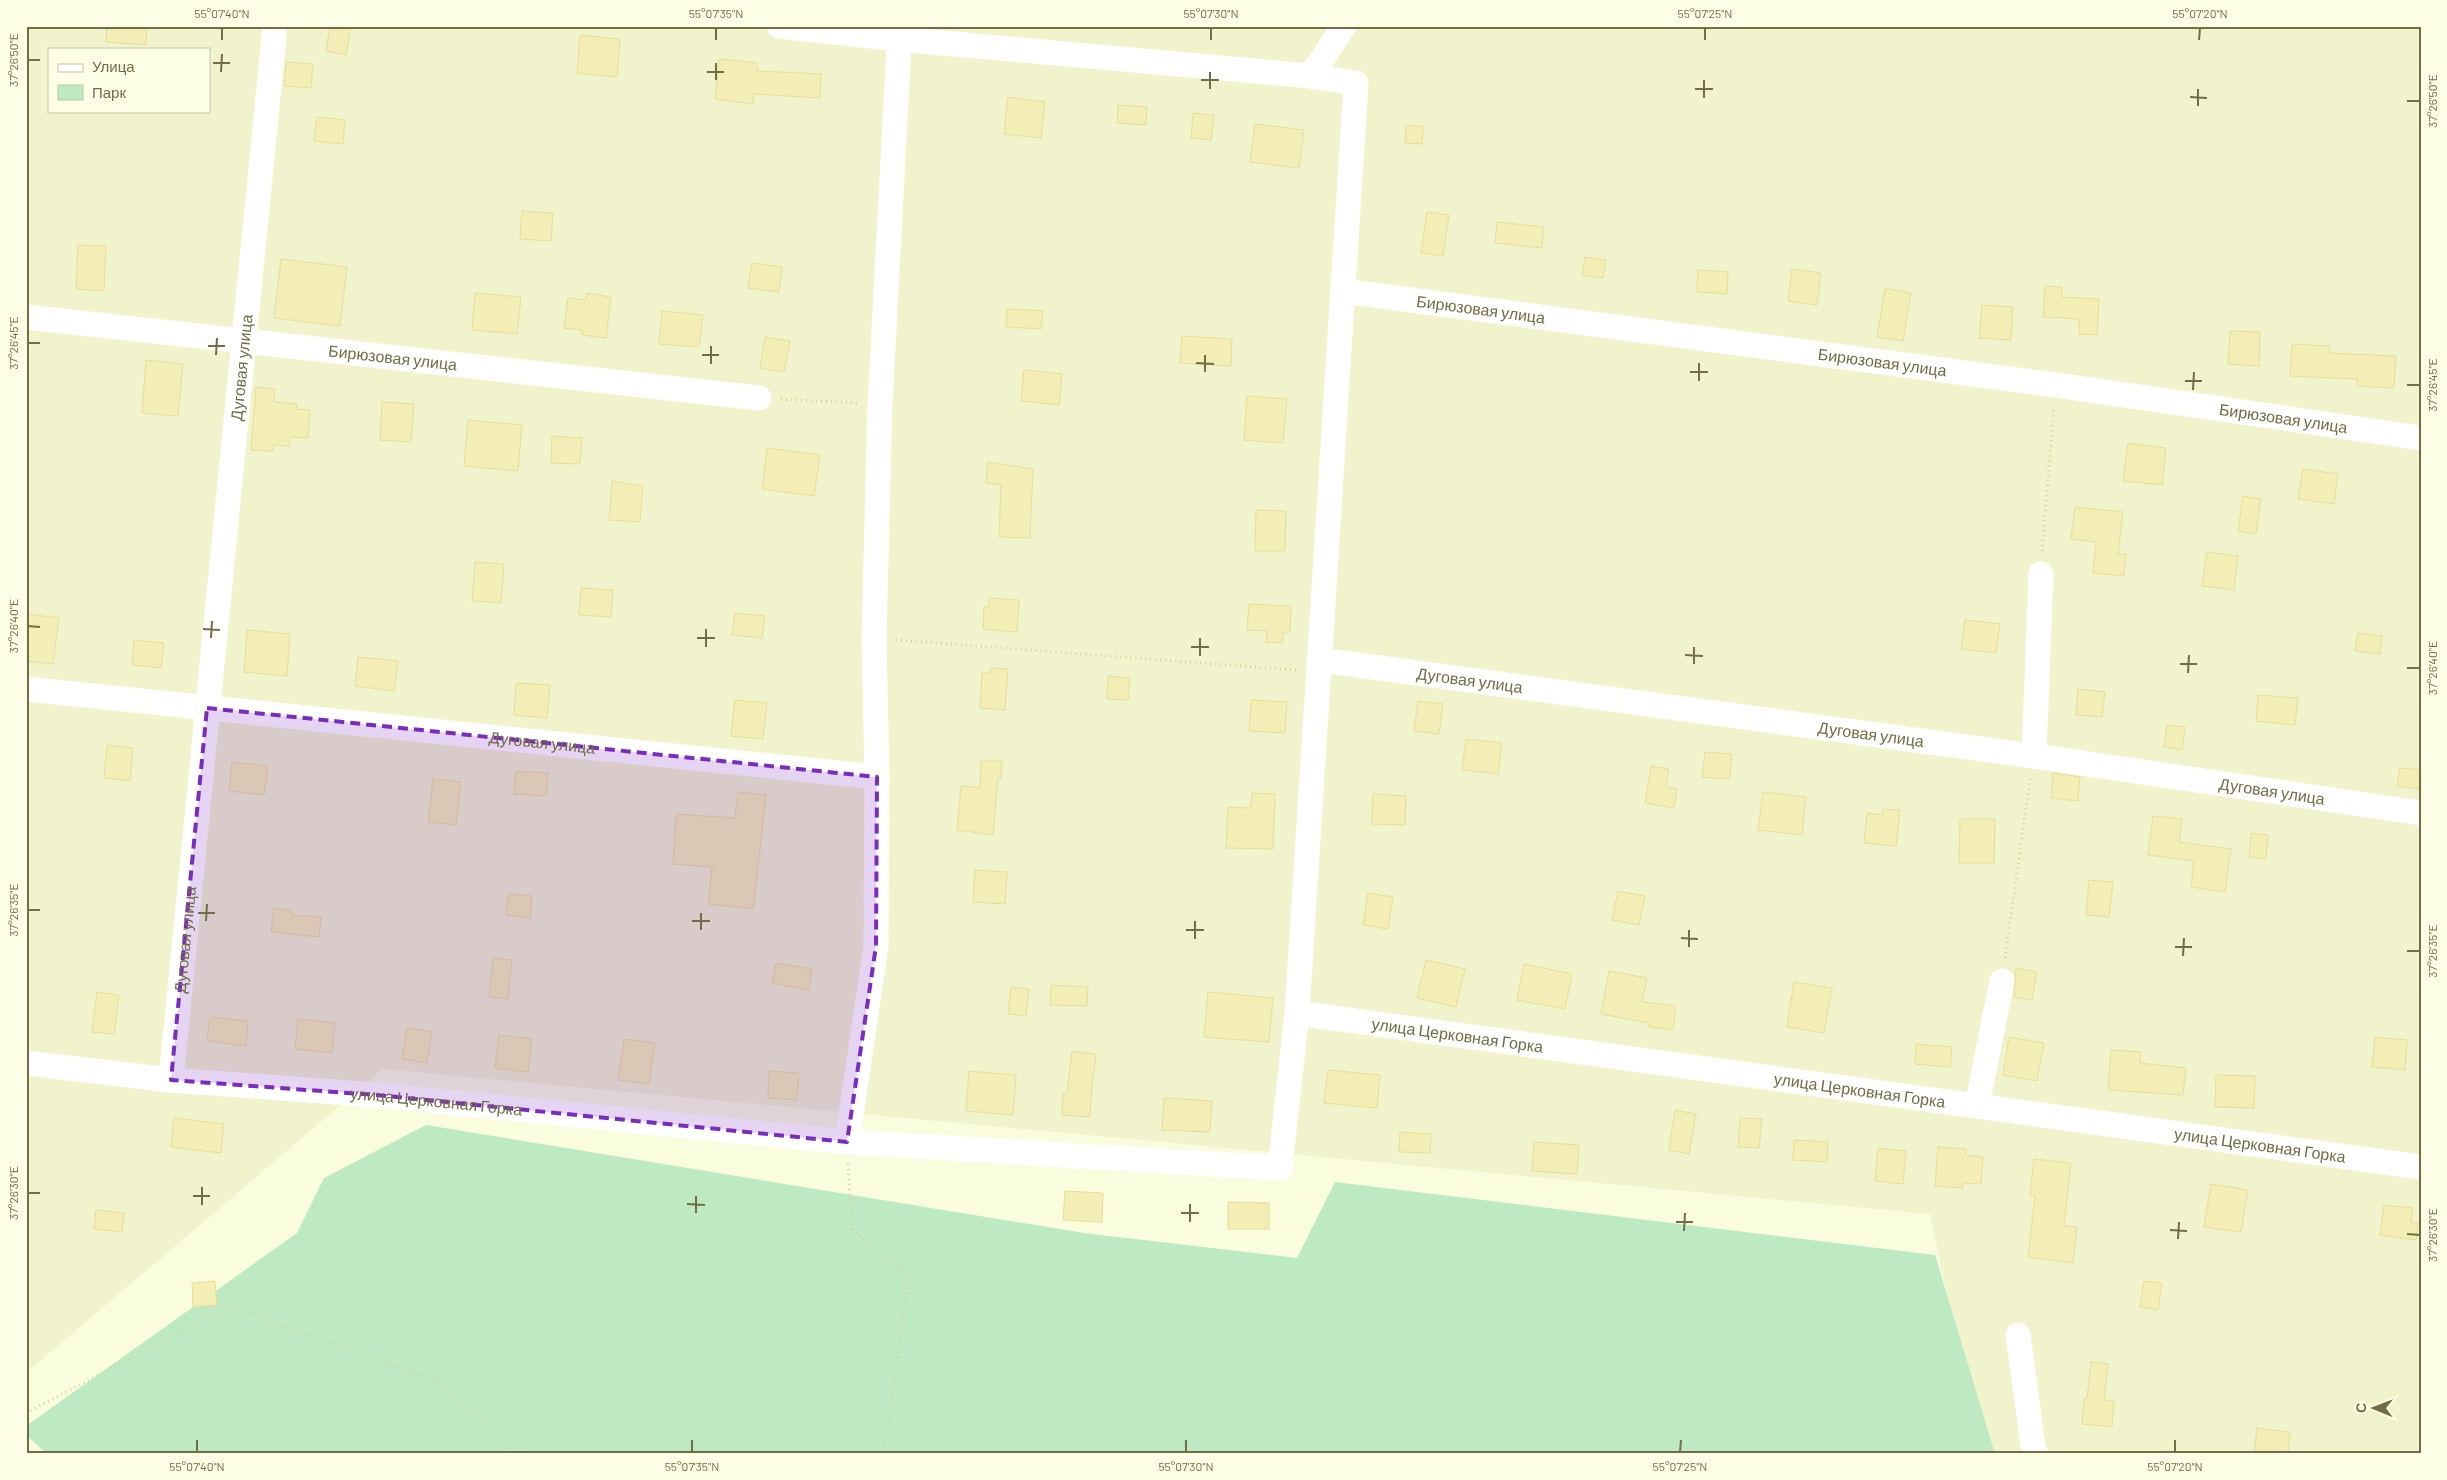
<svg xmlns="http://www.w3.org/2000/svg" width="2447" height="1480" viewBox="0 0 2447 1480" font-family="Barlow,sans-serif">
<style>
.residential{fill:#f1f3cc;fill-rule:evenodd}
.green{fill:#bdeac2}
.building{fill:#f3eeb5;stroke:#e6de95}
.lines{fill:none;stroke-linecap:round;stroke-linejoin:round}
.path{stroke:#d7d198;stroke-width:3;stroke-dasharray:1 4;stroke-linecap:butt}
.minor{stroke:#fff;stroke-width:25}
.marked{fill:#7b2cbf;fill-opacity:0.2;stroke:#7b2cbf;stroke-width:4;stroke-dasharray:10 6;stroke-linejoin:round}
.ticks{fill:none;stroke:#736d46;stroke-width:2}
.labels{text-anchor:middle;stroke-width:4.5;stroke-linejoin:round;paint-order:stroke}
.street-label{font-size:16px;fill:#736d46;stroke:#fcffe5}
.neatline{fill:none;stroke:#736d46;stroke-width:2}
.ticks-label{font-size:12px;text-anchor:middle;fill:#736d46}
</style>
<rect width="100%" height="100%" fill="#f9fdde"/>
<!-- residential -->
<path class="residential" d="M 26,26 L 2421,26 L 2421,1454 L 1981,1454 L 1930,1214 L 383,1069 L 26,1373 ZM 49,49 L 209,49 L 209,111 L 49,111 Z"/>
<!-- green -->
<path class="green" d="M 426,1125 L 1084,1233 L 1297,1258 L 1335,1182 L 1935,1255 L 1995,1454 L 47,1454 L 26,1435 L 26,1426 L 297,1233 L 324,1178 Z"/>
<!-- building -->
<g class="building">
<path d="M 107,26 L 147,26 L 146,45 L 106,42 Z"/>
<path d="M 330,26 L 351,26 L 346,55 L 326,51 Z"/>
<path d="M 580,35 L 620,39 L 617,77 L 577,73 Z"/>
<path d="M 719,59 L 757,63 L 757,71 L 821,74 L 820,98 L 754,94 L 753,104 L 715,99 Z"/>
<path d="M 286,62 L 313,64 L 311,88 L 284,86 Z"/>
<path d="M 1008,97 L 1045,102 L 1041,138 L 1004,134 Z"/>
<path d="M 1118,105 L 1147,107 L 1146,125 L 1117,123 Z"/>
<path d="M 1193,113 L 1214,115 L 1211,140 L 1191,138 Z"/>
<path d="M 317,117 L 345,120 L 343,144 L 314,141 Z"/>
<path d="M 1255,124 L 1304,130 L 1299,168 L 1250,162 Z"/>
<path d="M 1406,126 L 1423,126 L 1422,144 L 1405,143 Z"/>
<path d="M 522,211 L 553,213 L 551,241 L 520,239 Z"/>
<path d="M 1427,212 L 1449,215 L 1443,256 L 1421,253 Z"/>
<path d="M 1497,222 L 1544,227 L 1542,248 L 1495,243 Z"/>
<path d="M 78,245 L 106,246 L 104,291 L 76,289 Z"/>
<path d="M 1585,257 L 1606,260 L 1603,278 L 1582,275 Z"/>
<path d="M 281,259 L 347,267 L 340,326 L 274,318 Z"/>
<path d="M 752,263 L 782,267 L 779,292 L 748,288 Z"/>
<path d="M 1792,269 L 1821,273 L 1817,305 L 1788,301 Z"/>
<path d="M 1698,270 L 1728,272 L 1727,294 L 1697,292 Z"/>
<path d="M 2045,286 L 2062,287 L 2062,297 L 2099,299 L 2097,335 L 2079,334 L 2079,319 L 2043,317 Z"/>
<path d="M 1885,288 L 1911,293 L 1903,341 L 1877,337 Z"/>
<path d="M 475,293 L 521,297 L 517,334 L 472,330 Z"/>
<path d="M 587,293 L 611,297 L 606,338 L 582,335 L 582,330 L 564,328 L 568,298 L 586,300 Z"/>
<path d="M 1982,305 L 2013,307 L 2011,340 L 1979,338 Z"/>
<path d="M 1007,309 L 1043,311 L 1041,329 L 1006,327 Z"/>
<path d="M 662,311 L 703,315 L 699,347 L 659,344 Z"/>
<path d="M 2230,331 L 2260,332 L 2259,366 L 2228,364 Z"/>
<path d="M 1182,336 L 1232,339 L 1231,366 L 1180,363 Z"/>
<path d="M 765,337 L 790,341 L 784,372 L 760,368 Z"/>
<path d="M 2292,344 L 2330,346 L 2329,353 L 2396,356 L 2394,388 L 2357,386 L 2357,379 L 2290,376 Z"/>
<path d="M 146,360 L 183,364 L 178,416 L 142,413 Z"/>
<path d="M 1024,370 L 1062,374 L 1059,405 L 1021,401 Z"/>
<path d="M 256,387 L 275,389 L 274,402 L 297,404 L 296,409 L 310,410 L 308,438 L 290,437 L 290,446 L 273,445 L 273,451 L 251,450 Z"/>
<path d="M 1247,396 L 1287,399 L 1283,443 L 1244,440 Z"/>
<path d="M 382,402 L 414,404 L 411,442 L 380,440 Z"/>
<path d="M 468,420 L 522,425 L 518,471 L 464,466 Z"/>
<path d="M 552,436 L 582,438 L 580,464 L 551,463 Z"/>
<path d="M 2128,443 L 2166,448 L 2162,485 L 2123,481 Z"/>
<path d="M 767,448 L 820,455 L 814,496 L 762,489 Z"/>
<path d="M 988,462 L 1033,469 L 1030,538 L 999,537 L 1001,485 L 986,483 Z"/>
<path d="M 2303,469 L 2338,474 L 2334,504 L 2298,499 Z"/>
<path d="M 612,481 L 643,486 L 640,522 L 609,520 Z"/>
<path d="M 2243,496 L 2261,499 L 2256,534 L 2238,531 Z"/>
<path d="M 2075,507 L 2123,512 L 2118,554 L 2126,554 L 2124,576 L 2093,573 L 2096,542 L 2071,539 Z"/>
<path d="M 1256,510 L 1286,511 L 1285,551 L 1255,551 Z"/>
<path d="M 2207,552 L 2238,556 L 2234,590 L 2202,586 Z"/>
<path d="M 475,562 L 504,564 L 501,603 L 472,601 Z"/>
<path d="M 581,588 L 613,590 L 611,617 L 579,615 Z"/>
<path d="M 989,598 L 1019,600 L 1017,632 L 983,629 L 984,607 L 989,607 Z"/>
<path d="M 1249,604 L 1291,606 L 1290,632 L 1283,632 L 1282,643 L 1266,642 L 1267,631 L 1247,630 Z"/>
<path d="M 735,613 L 765,616 L 762,638 L 732,635 Z"/>
<path d="M 26,614 L 59,618 L 53,664 L 26,661 Z"/>
<path d="M 1965,620 L 2000,624 L 1996,653 L 1961,649 Z"/>
<path d="M 247,630 L 290,634 L 287,676 L 244,672 Z"/>
<path d="M 2358,633 L 2382,636 L 2380,654 L 2355,651 Z"/>
<path d="M 134,640 L 164,643 L 161,668 L 132,665 Z"/>
<path d="M 358,657 L 398,661 L 394,691 L 355,686 Z"/>
<path d="M 990,668 L 1008,669 L 1005,710 L 980,708 L 982,673 L 990,673 Z"/>
<path d="M 1108,676 L 1130,678 L 1128,700 L 1107,699 Z"/>
<path d="M 516,683 L 550,685 L 547,718 L 514,715 Z"/>
<path d="M 2078,689 L 2105,692 L 2102,717 L 2076,715 Z"/>
<path d="M 2258,695 L 2298,698 L 2295,725 L 2256,721 Z"/>
<path d="M 735,700 L 767,703 L 763,739 L 731,736 Z"/>
<path d="M 1251,700 L 1287,702 L 1285,733 L 1249,731 Z"/>
<path d="M 1418,701 L 1443,704 L 1439,734 L 1414,731 Z"/>
<path d="M 2167,725 L 2185,727 L 2182,750 L 2164,747 Z"/>
<path d="M 1466,739 L 1502,743 L 1498,774 L 1462,770 Z"/>
<path d="M 107,745 L 133,748 L 130,781 L 104,778 Z"/>
<path d="M 1705,752 L 1732,754 L 1730,779 L 1702,777 Z"/>
<path d="M 981,761 L 1002,761 L 1001,778 L 998,778 L 993,835 L 957,830 L 961,786 L 980,788 Z"/>
<path d="M 232,762 L 268,766 L 264,795 L 229,791 Z"/>
<path d="M 1651,766 L 1669,769 L 1666,787 L 1677,789 L 1674,808 L 1645,803 Z"/>
<path d="M 2400,768 L 2421,770 L 2421,789 L 2397,786 Z"/>
<path d="M 516,771 L 548,773 L 546,796 L 514,794 Z"/>
<path d="M 2053,773 L 2080,777 L 2078,801 L 2051,798 Z"/>
<path d="M 433,779 L 461,782 L 456,825 L 428,822 Z"/>
<path d="M 738,792 L 766,795 L 753,909 L 708,904 L 712,867 L 673,864 L 676,814 L 735,818 Z"/>
<path d="M 1763,792 L 1806,797 L 1802,835 L 1758,830 Z"/>
<path d="M 1252,793 L 1275,794 L 1273,849 L 1226,848 L 1228,807 L 1251,808 Z"/>
<path d="M 1373,794 L 1406,796 L 1405,825 L 1372,824 Z"/>
<path d="M 1883,809 L 1900,810 L 1896,846 L 1864,843 L 1867,813 L 1883,815 Z"/>
<path d="M 2153,816 L 2182,819 L 2179,842 L 2231,849 L 2225,892 L 2191,887 L 2194,861 L 2148,855 Z"/>
<path d="M 1960,819 L 1995,819 L 1994,863 L 1959,863 Z"/>
<path d="M 2251,833 L 2268,835 L 2266,859 L 2249,857 Z"/>
<path d="M 975,870 L 1007,872 L 1005,904 L 973,902 Z"/>
<path d="M 2089,880 L 2113,882 L 2109,917 L 2086,915 Z"/>
<path d="M 1618,891 L 1645,896 L 1639,925 L 1612,920 Z"/>
<path d="M 1368,893 L 1393,897 L 1388,929 L 1363,925 Z"/>
<path d="M 508,894 L 532,896 L 530,918 L 506,915 Z"/>
<path d="M 274,908 L 292,910 L 292,915 L 321,917 L 319,937 L 271,932 Z"/>
<path d="M 493,958 L 512,960 L 508,999 L 489,997 Z"/>
<path d="M 1426,960 L 1465,969 L 1456,1007 L 1417,998 Z"/>
<path d="M 776,963 L 812,969 L 809,990 L 772,983 Z"/>
<path d="M 1524,964 L 1572,974 L 1565,1009 L 1517,1000 Z"/>
<path d="M 2016,968 L 2037,972 L 2032,1000 L 2014,997 Z"/>
<path d="M 1609,971 L 1647,978 L 1642,1002 L 1676,1006 L 1673,1030 L 1649,1027 L 1649,1023 L 1601,1014 Z"/>
<path d="M 1794,982 L 1832,988 L 1824,1033 L 1787,1027 Z"/>
<path d="M 1051,985 L 1088,987 L 1087,1006 L 1050,1005 Z"/>
<path d="M 1011,987 L 1029,989 L 1026,1016 L 1008,1014 Z"/>
<path d="M 97,992 L 119,995 L 114,1034 L 92,1032 Z"/>
<path d="M 1208,992 L 1273,998 L 1269,1042 L 1204,1037 Z"/>
<path d="M 210,1017 L 248,1021 L 246,1046 L 207,1041 Z"/>
<path d="M 298,1019 L 335,1023 L 332,1053 L 295,1049 Z"/>
<path d="M 407,1028 L 432,1032 L 427,1063 L 402,1059 Z"/>
<path d="M 499,1035 L 532,1039 L 528,1072 L 495,1068 Z"/>
<path d="M 2009,1037 L 2044,1043 L 2037,1081 L 2003,1075 Z"/>
<path d="M 2375,1037 L 2407,1040 L 2405,1070 L 2372,1067 Z"/>
<path d="M 624,1039 L 655,1043 L 649,1084 L 618,1080 Z"/>
<path d="M 1916,1044 L 1952,1047 L 1950,1067 L 1915,1064 Z"/>
<path d="M 2111,1050 L 2141,1052 L 2140,1063 L 2186,1068 L 2183,1095 L 2108,1090 Z"/>
<path d="M 1072,1051 L 1096,1054 L 1094,1073 L 1093,1072 L 1090,1117 L 1062,1115 L 1063,1094 L 1067,1094 Z"/>
<path d="M 1328,1070 L 1380,1075 L 1377,1108 L 1324,1103 Z"/>
<path d="M 769,1071 L 799,1073 L 797,1100 L 768,1098 Z"/>
<path d="M 969,1071 L 1016,1075 L 1013,1115 L 966,1111 Z"/>
<path d="M 2216,1075 L 2255,1076 L 2254,1108 L 2215,1107 Z"/>
<path d="M 1164,1098 L 1212,1101 L 1210,1132 L 1162,1130 Z"/>
<path d="M 1675,1110 L 1696,1114 L 1689,1154 L 1669,1150 Z"/>
<path d="M 174,1118 L 224,1124 L 221,1153 L 171,1147 Z"/>
<path d="M 1740,1118 L 1762,1119 L 1759,1148 L 1738,1147 Z"/>
<path d="M 1400,1132 L 1431,1134 L 1430,1153 L 1399,1152 Z"/>
<path d="M 1794,1140 L 1828,1142 L 1827,1162 L 1793,1160 Z"/>
<path d="M 1534,1142 L 1579,1145 L 1577,1174 L 1532,1171 Z"/>
<path d="M 1938,1147 L 1966,1149 L 1965,1155 L 1983,1157 L 1981,1184 L 1963,1183 L 1963,1188 L 1935,1186 Z"/>
<path d="M 1878,1148 L 1906,1151 L 1903,1184 L 1875,1181 Z"/>
<path d="M 2034,1159 L 2071,1163 L 2064,1226 L 2077,1227 L 2073,1263 L 2028,1257 L 2035,1196 L 2030,1196 Z"/>
<path d="M 2211,1184 L 2248,1190 L 2241,1232 L 2204,1227 Z"/>
<path d="M 1065,1191 L 1103,1193 L 1102,1222 L 1063,1220 Z"/>
<path d="M 1228,1202 L 1269,1203 L 1269,1229 L 1228,1229 Z"/>
<path d="M 2384,1205 L 2413,1208 L 2411,1222 L 2418,1223 L 2416,1240 L 2380,1235 Z"/>
<path d="M 96,1210 L 124,1213 L 122,1232 L 94,1229 Z"/>
<path d="M 215,1281 L 217,1305 L 193,1307 L 192,1283 Z"/>
<path d="M 2144,1281 L 2162,1283 L 2158,1310 L 2140,1307 Z"/>
<path d="M 2091,1362 L 2108,1364 L 2104,1400 L 2114,1401 L 2112,1427 L 2082,1424 L 2084,1399 L 2087,1399 Z"/>
<path d="M 2257,1428 L 2290,1432 L 2288,1454 L 2254,1454 Z"/>
</g>
<g class="lines">
<!-- path -->
<g class="path">
<path d="M 781,399 L 857,403"/>
<path d="M 2042,551 L 2054,408"/>
<path d="M 896,640 L 1296,670"/>
<path d="M 2005,958 L 2030,779"/>
<path d="M 848,1164 L 852,1230 L 908,1277 L 884,1454"/>
<path d="M 26,1413 L 229,1306 L 440,1382 L 517,1454"/>
</g>
<!-- minor -->
<g class="minor">
<path d="M 1311,76 L 1344,26"/>
<path id="s1" d="M 1343,291 L 2056,385 L 2421,438"/>
<path id="s2" d="M 26,317 L 759,398"/>
<path id="s3" d="M 1320,660 L 2034,756 L 2421,813"/>
<path id="s4" d="M 26,689 L 877,777"/>
<path d="M 2034,756 L 2041,574"/>
<path id="s5" d="M 1297,1013 L 2421,1167"/>
<path id="s6" d="M 26,1063 L 171,1080 L 376,1095 L 847,1142 L 1280,1168 L 1297,1013 L 1356,83 L 1311,76 L 898,39 L 779,26"/>
<path id="s7" d="M 171,1080 L 275,26"/>
<path d="M 1977,1106 L 2002,981"/>
<path d="M 847,1142 L 876,946 L 877,777 L 874,639 L 880,404 L 900,26"/>
<path d="M 2018,1335 L 2034,1453 L 2036,1454"/>
</g>
</g>
<!-- marked area -->
<path class="marked" d="M 207,708 L 877,777 L 876,946 L 847,1142 L 376,1095 L 171,1080 Z"/>
<!-- ticks -->
<path class="ticks" d="M 222,40 L 222,28M 716,40 L 716,28M 1211,40 L 1211,28M 1705,40 L 1705,28M 2199,40 L 2200,28M 28,60 L 40,60M 213,63 L 230,63M 221,72 L 222,54M 707,72 L 724,72M 716,80 L 716,63M 1201,80 L 1219,80M 1210,89 L 1210,72M 1695,89 L 1713,89M 2190,97 L 2207,98M 1704,98 L 1704,80M 2407,101 L 2420,101M 2198,106 L 2198,89M 28,343 L 40,343M 208,346 L 225,346M 216,355 L 217,338M 702,355 L 719,355M 1196,363 L 1214,364M 711,364 L 711,346M 1205,372 L 1205,355M 1690,372 L 1708,372M 1699,381 L 1699,363M 2185,381 L 2202,381M 2407,385 L 2420,385M 2193,390 L 2194,372M 28,626 L 40,627M 203,629 L 220,630M 211,638 L 212,621M 697,638 L 715,638M 706,647 L 706,629M 1191,647 L 1209,647M 1685,655 L 1703,656M 1200,656 L 1200,638M 1694,664 L 1694,647M 2180,664 L 2197,664M 2407,668 L 2420,668M 2188,673 L 2189,655M 28,910 L 40,910M 198,913 L 215,913M 206,921 L 207,904M 692,921 L 710,921M 701,930 L 701,913M 1186,930 L 1204,930M 1681,938 L 1698,939M 1195,939 L 1195,921M 1689,947 L 1689,930M 2175,947 L 2192,947M 2407,951 L 2420,951M 2183,956 L 2184,938M 28,1193 L 40,1193M 193,1196 L 210,1196M 687,1204 L 705,1205M 202,1205 L 202,1187M 696,1213 L 696,1196M 1181,1213 L 1199,1213M 1190,1222 L 1190,1204M 1676,1222 L 1693,1222M 2170,1230 L 2187,1231M 1684,1231 L 1685,1213M 2407,1234 L 2420,1235M 2178,1239 L 2179,1222M 197,1452 L 197,1440M 692,1452 L 692,1440M 1186,1452 L 1186,1440M 1680,1452 L 1681,1440M 2175,1452 L 2175,1440"/>
<g class="labels">
<!-- street labels -->
<g class="street-label">
<text dy="6" stroke="none"><textPath href="#s1" startOffset="139">Бирюзовая улица</textPath></text>
<text dy="6" stroke="none"><textPath href="#s2" startOffset="369">Бирюзовая улица</textPath></text>
<text dy="6" stroke="none"><textPath href="#s1" startOffset="544">Бирюзовая улица</textPath></text>
<text dy="6" stroke="none"><textPath href="#s7" startOffset="716">Дуговая улица</textPath></text>
<text dy="6" stroke="none"><textPath href="#s1" startOffset="949">Бирюзовая улица</textPath></text>
<text dy="6" stroke="none"><textPath href="#s3" startOffset="151">Дуговая улица</textPath></text>
<text dy="6" stroke="none"><textPath href="#s3" startOffset="556">Дуговая улица</textPath></text>
<text dy="6" stroke="none"><textPath href="#s4" startOffset="519">Дуговая улица</textPath></text>
<text dy="6" stroke="none"><textPath href="#s3" startOffset="961">Дуговая улица</textPath></text>
<text dy="6" stroke="none"><textPath href="#s7" startOffset="141">Дуговая улица</textPath></text>
<text dy="6" stroke="none"><textPath href="#s5" startOffset="162">улица Церковная Горка</textPath></text>
<text dy="6" stroke="none"><textPath href="#s5" startOffset="568">улица Церковная Горка</textPath></text>
<text dy="6" stroke="none"><textPath href="#s6" startOffset="412">улица Церковная Горка</textPath></text>
<text dy="6" stroke="none"><textPath href="#s5" startOffset="972">улица Церковная Горка</textPath></text>
</g>
</g>
<!-- border -->
<rect width="2447" height="1480" fill="none" stroke="#fcffe5" stroke-width="55"/>
<!-- legend -->
<rect x="48" y="48" width="162" height="65" fill="#fcffe5" stroke="#c5c5a5"/>
<rect x="58" y="64" width="25" height="8" fill="#ffffff" stroke="#c5c5a5"/>
<text x="92" y="72" font-size="15" fill="#736d46">Улица</text>
<rect x="58" y="85" width="25" height="15" fill="#bdeac2" stroke="#c5c5a5"/>
<text x="92" y="98" font-size="15" fill="#736d46">Парк</text>
<!-- north arrow -->
<g transform="translate(2374 1408) rotate(271)" stroke="#fcffe5" stroke-width="4" paint-order="stroke">
<path d="M0-4L9 19L0 12L-9 19Z" fill="#736d46"/>
<text y="-8" font-size="14" font-weight="bold" text-anchor="middle" fill="#736d46">С</text>
</g>
<rect x="28" y="28" width="2392" height="1424" class="neatline"/>
<g class="ticks-label">
<text x="222" y="18">55°07'40"N</text>
<text x="716" y="18">55°07'35"N</text>
<text x="1211" y="18">55°07'30"N</text>
<text x="1705" y="18">55°07'25"N</text>
<text x="2200" y="18">55°07'20"N</text>
<text transform="translate(14 60) rotate(-90)" y="4">37°26'50"E</text>
<text transform="translate(2433 101) rotate(-90)" y="4">37°26'50"E</text>
<text transform="translate(14 343) rotate(-90)" y="4">37°26'45"E</text>
<text transform="translate(2433 385) rotate(-90)" y="4">37°26'45"E</text>
<text transform="translate(14 626) rotate(-90)" y="4">37°26'40"E</text>
<text transform="translate(2433 668) rotate(-90)" y="4">37°26'40"E</text>
<text transform="translate(14 910) rotate(-90)" y="4">37°26'35"E</text>
<text transform="translate(2433 951) rotate(-90)" y="4">37°26'35"E</text>
<text transform="translate(14 1193) rotate(-90)" y="4">37°26'30"E</text>
<text transform="translate(2433 1235) rotate(-90)" y="4">37°26'30"E</text>
<text x="197" y="1471">55°07'40"N</text>
<text x="692" y="1471">55°07'35"N</text>
<text x="1186" y="1471">55°07'30"N</text>
<text x="1680" y="1471">55°07'25"N</text>
<text x="2175" y="1471">55°07'20"N</text>
</g>
</svg>
